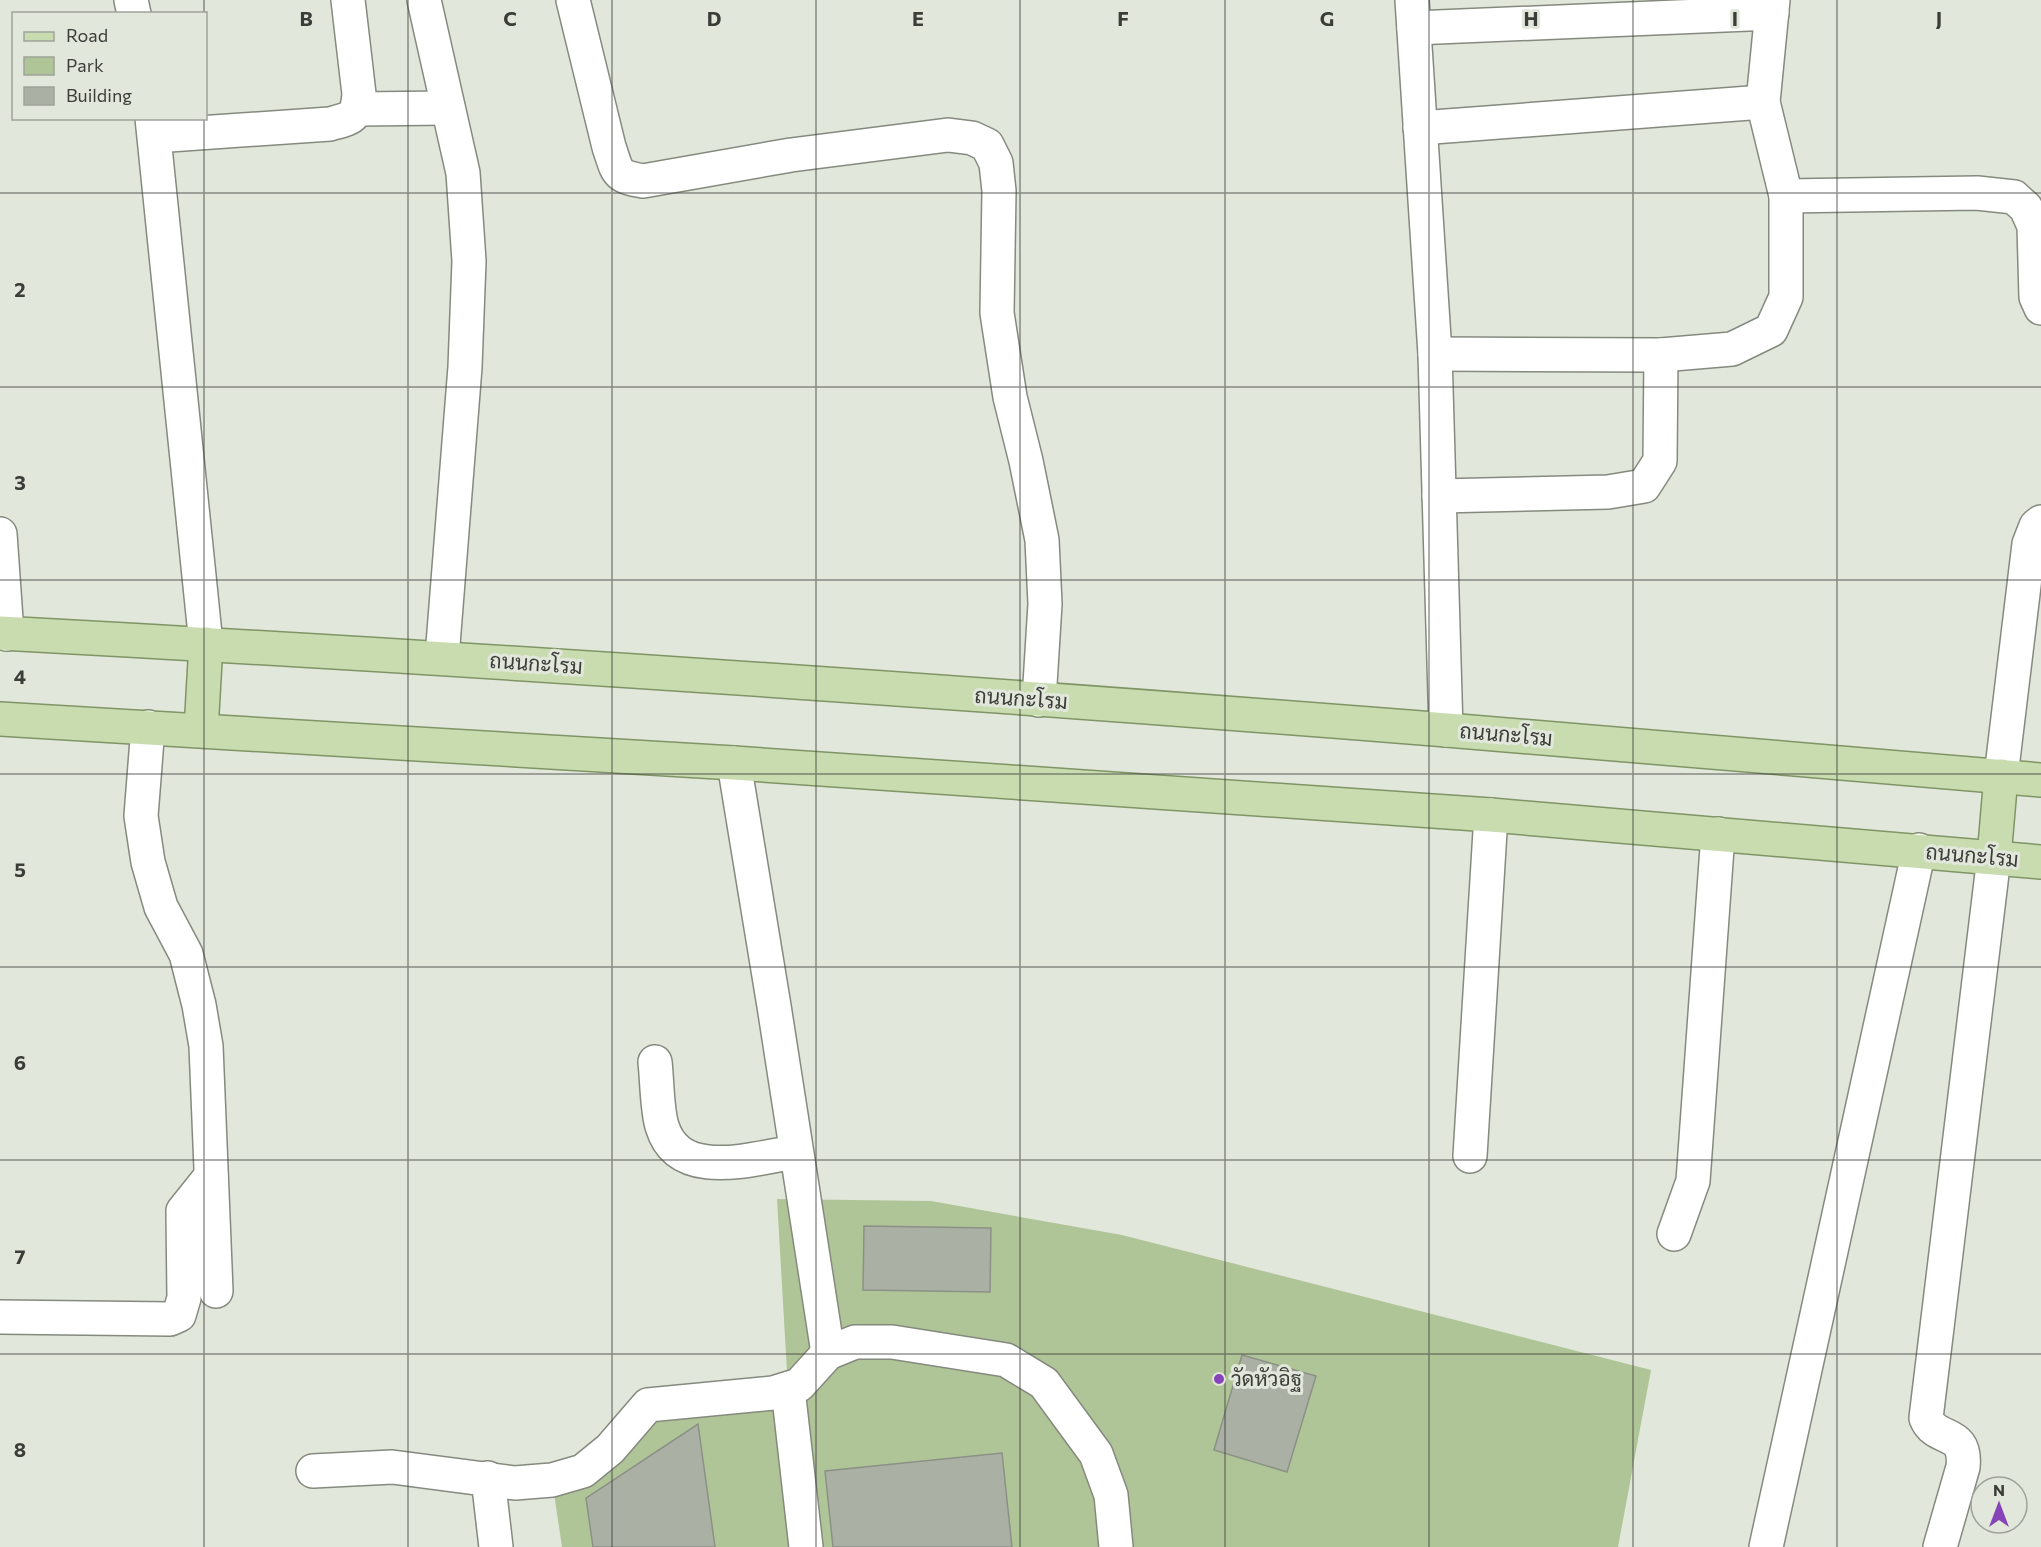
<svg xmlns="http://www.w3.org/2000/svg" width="2041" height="1547" viewBox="0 0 2041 1547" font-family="Commissioner,Sarabun,sans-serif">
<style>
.green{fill:#b0c597}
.building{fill:#abb0a5;stroke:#8c9186;stroke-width:1.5}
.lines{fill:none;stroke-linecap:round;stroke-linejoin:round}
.minor-casing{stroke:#858a7f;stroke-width:36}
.major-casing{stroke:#7f9565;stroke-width:36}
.minor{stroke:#fff;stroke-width:33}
.major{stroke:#c8dcb0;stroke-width:33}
.grid{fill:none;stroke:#3b3d39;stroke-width:1.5;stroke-opacity:0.55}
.poi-dot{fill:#8744b8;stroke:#e1e7db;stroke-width:2}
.labels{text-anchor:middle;stroke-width:6;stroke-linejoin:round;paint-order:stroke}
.street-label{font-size:21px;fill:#3b3d39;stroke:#e1e7db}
.poi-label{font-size:21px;fill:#3b3d39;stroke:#e1e7db;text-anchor:start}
.grid-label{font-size:20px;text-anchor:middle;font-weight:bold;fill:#3b3d39;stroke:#e1e7db;stroke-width:6;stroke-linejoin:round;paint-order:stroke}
</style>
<rect width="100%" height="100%" fill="#e1e7db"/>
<!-- green -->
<path class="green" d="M 777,1199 L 931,1201 L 1122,1235 L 1651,1370 L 1618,1547 L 562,1547 L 552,1480 L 666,1403 L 788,1389 Z"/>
<!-- building -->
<g class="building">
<path d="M 864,1226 L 991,1228 L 990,1292 L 863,1290 Z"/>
<path d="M 1242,1355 L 1316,1376 L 1287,1472 L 1214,1450 Z"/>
<path d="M 698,1424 L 715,1547 L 593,1547 L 586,1498 Z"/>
<path d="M 1002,1453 L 1012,1547 L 833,1547 L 825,1471 Z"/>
</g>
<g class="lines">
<!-- minor casing -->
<g class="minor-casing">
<g id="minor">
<path d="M 131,0 L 134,14"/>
<path d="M 424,0 L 463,173 L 469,261 L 465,367 L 442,657"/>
<path d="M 573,0 L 609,147 C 618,173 615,176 643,181 L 791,155 L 948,135 L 972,138 L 987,145 L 996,163 L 999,191 L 997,313 L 1010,397 L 1026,461 L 1042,540 L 1045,604 L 1039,700"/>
<path d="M 1412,0 L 1435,354 L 1446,730"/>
<path d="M 1414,28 L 1772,13"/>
<path d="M 358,109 L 448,108"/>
<path d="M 152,118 L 206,644"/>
<path d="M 1420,128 L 1763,102"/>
<path d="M 155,136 L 330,124 C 351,118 357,119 359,94 L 348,0"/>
<path d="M 1786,196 L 1977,193 L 2014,197 L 2026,208 L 2034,226 L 2036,297 L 2041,308"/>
<path d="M 1435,354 L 1661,355 L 1732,349 L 1771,330 L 1786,297 L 1786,196 L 1763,102 L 1773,0"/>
<path d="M 1439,496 L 1608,492 L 1644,486 L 1660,461 L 1661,355"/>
<path d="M 0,534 L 7,634"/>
<path d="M 148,727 L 141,816 L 148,862 L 161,907 L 186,954 L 199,1005 L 206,1046 L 216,1291"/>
<path d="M 734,763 L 774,1006 L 828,1353"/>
<path d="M 2001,776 L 2029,544 L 2036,526 L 2041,522"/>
<path d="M 655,1062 C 657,1079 657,1111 662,1126 C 679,1183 753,1158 796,1152"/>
<path d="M 1470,1156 L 1491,815"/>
<path d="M 1674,1234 L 1693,1181 L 1718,834"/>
<path d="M 0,1317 L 170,1319 L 179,1315 L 184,1298 L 183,1211 L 211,1176"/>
<path d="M 788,1389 L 806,1547"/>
<path d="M 313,1471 L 392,1467 L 515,1483 L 552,1480 L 583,1471 L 610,1449 L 648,1405 L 773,1393 L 799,1385 L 828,1353 L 855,1342 L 892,1342 L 1006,1360 L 1044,1383 L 1096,1454 L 1111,1495 L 1116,1547"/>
<path d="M 488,1478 L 496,1547"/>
<path d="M 1766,1547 L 1919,850"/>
<path d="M 1940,1547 L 1963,1467 C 1967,1428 1936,1443 1926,1418 L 1994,857"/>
</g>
</g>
<!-- major casing -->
<g class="major-casing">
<g id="major">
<path d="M 0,633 C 483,659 965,692 1447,730 C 1645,745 1843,764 2041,780"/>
<path d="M 0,719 L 734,763 L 1491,815 L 2041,862"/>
<path d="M 201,730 L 206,644"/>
<path d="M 1994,857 L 2001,776"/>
</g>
</g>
<!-- minor -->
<use href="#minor" class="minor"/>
<!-- major -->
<use href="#major" class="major"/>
</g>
<!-- grid -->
<path class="grid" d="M 204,0 L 204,14M 408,0 L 408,1547M 612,0 L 612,1547M 816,0 L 816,1547M 1020,0 L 1020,1547M 1225,0 L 1225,1547M 1429,0 L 1429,1547M 1633,0 L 1633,1547M 1837,0 L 1837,1547M 204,118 L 204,1547M 0,193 L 2041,193M 0,387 L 2041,387M 0,580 L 2041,580M 0,774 L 2041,774M 0,967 L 2041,967M 0,1160 L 2041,1160M 0,1354 L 2041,1354"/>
<!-- markers -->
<circle class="poi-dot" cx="1219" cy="1379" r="6"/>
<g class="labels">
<!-- street labels -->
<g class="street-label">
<text transform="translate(536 664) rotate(4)" y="7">ถนนกะโรม</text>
<text transform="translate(1021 699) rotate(4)" y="7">ถนนกะโรม</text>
<text transform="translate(1506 735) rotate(5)" y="7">ถนนกะโรม</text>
<text transform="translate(1972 856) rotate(5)" y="7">ถนนกะโรม</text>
</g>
<!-- poi labels -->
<g class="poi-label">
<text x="1231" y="1386">วัดหัวอิฐ</text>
</g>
</g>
<g class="grid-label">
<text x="306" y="26">B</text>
<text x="510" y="26">C</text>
<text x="714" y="26">D</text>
<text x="918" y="26">E</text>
<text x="1123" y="26">F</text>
<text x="1327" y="26">G</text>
<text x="1531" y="26">H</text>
<text x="1735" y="26">I</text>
<text x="1939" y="26">J</text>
<text x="20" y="297">2</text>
<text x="20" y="490">3</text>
<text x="20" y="684">4</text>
<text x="20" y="877">5</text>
<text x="20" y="1070">6</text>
<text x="20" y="1264">7</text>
<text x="20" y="1457">8</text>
</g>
<!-- legend -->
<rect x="12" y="12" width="195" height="108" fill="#e1e7db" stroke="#9fa39a" stroke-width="1.5"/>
<rect x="24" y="32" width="30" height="9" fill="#c8dcb0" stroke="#9fa39a" stroke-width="1.5"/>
<text x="66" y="42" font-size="18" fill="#3b3d39">Road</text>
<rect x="24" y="57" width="30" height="18" fill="#b0c597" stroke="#9fa39a" stroke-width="1.5"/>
<text x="66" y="72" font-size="18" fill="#3b3d39">Park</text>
<rect x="24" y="87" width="30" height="18" fill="#abb0a5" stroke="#9fa39a" stroke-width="1.5"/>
<text x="66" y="102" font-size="18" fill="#3b3d39">Building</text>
<!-- north arrow -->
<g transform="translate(1999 1505)"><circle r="28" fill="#e1e7db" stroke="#9fa39a" stroke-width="1.5"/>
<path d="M0-4.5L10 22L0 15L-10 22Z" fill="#8744b8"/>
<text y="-9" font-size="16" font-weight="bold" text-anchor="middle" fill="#3b3d39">N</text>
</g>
</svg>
